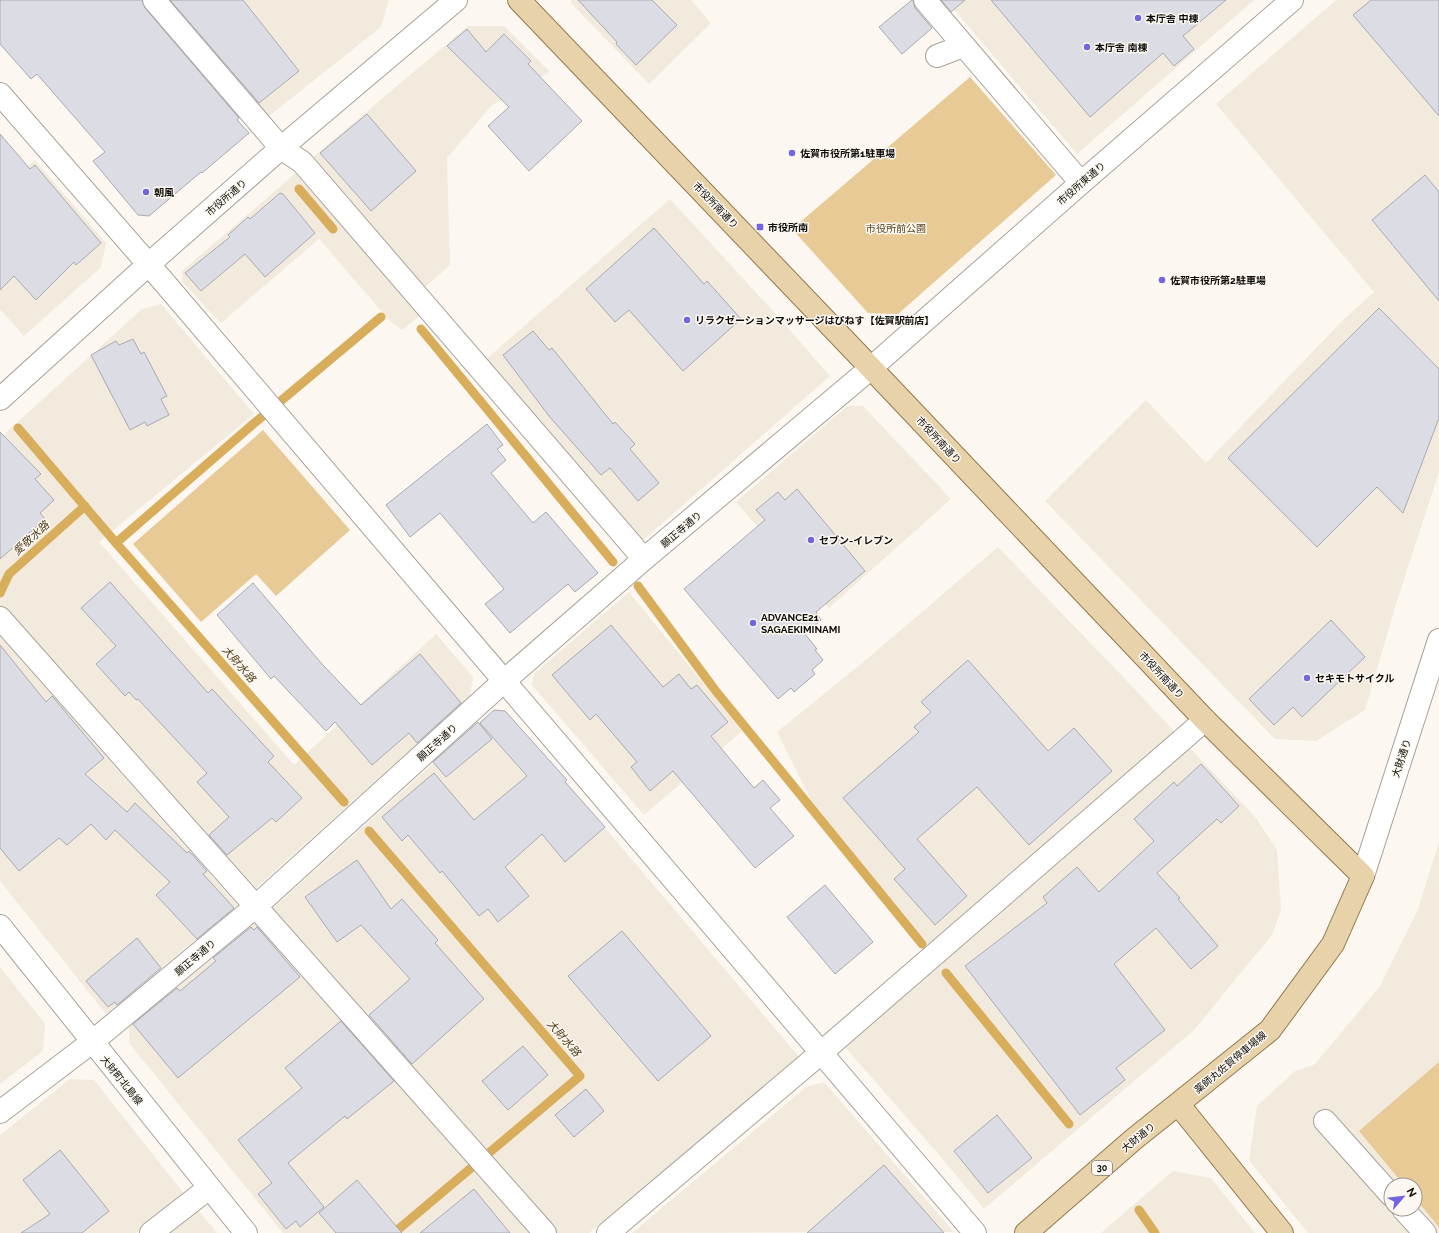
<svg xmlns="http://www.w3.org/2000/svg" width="1439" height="1233" viewBox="0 0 1439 1233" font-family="Raleway,'Noto Sans JP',sans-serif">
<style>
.built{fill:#f2eadc;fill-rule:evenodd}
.green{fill:#e7ca95}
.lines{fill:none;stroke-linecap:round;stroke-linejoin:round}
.stream{stroke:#d8ad5c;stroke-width:9}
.building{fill:#dcdde4;stroke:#a9a9b1}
.minor-casing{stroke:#a7a39c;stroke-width:24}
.major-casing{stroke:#91794d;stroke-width:24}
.minor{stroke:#fff;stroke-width:22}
.major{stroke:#e8d2aa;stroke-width:22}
.poi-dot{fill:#7365df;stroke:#fcf8f1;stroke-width:1.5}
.labels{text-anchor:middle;stroke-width:3;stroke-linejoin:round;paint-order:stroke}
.shield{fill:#fcf8f1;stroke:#55534f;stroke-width:1}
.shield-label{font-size:9px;font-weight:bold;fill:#0d0c09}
.poi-label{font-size:10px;font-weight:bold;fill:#0d0c09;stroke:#fcf8f1;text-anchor:start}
.street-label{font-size:10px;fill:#0d0c09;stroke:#fcf8f1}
.park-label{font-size:10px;fill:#574522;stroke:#fcf8f1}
.water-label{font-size:11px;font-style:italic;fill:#513f1c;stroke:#fcf8f1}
</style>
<rect width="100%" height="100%" fill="#fcf8f1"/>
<!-- built -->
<g class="built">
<path d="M 163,0 L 389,0 L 381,27 L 264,120 Z"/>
<path d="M 571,0 L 691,0 L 711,23 L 649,84 L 571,3 Z"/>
<path d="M 946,0 L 1254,0 L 1077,154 Z"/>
<path d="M 1336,0 L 1439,0 L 1439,472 L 1396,604 L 1365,710 L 1316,741 L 1275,739 L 1045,501 L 1146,400 L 1206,463 L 1342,321 L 1374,292 L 1216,104 Z"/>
<path d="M 468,26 L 504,26 L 550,72 L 492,105 L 447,158 L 450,265 L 424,288 L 313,157 Z"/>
<path d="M 35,160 L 106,243 L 101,267 L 24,336 L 0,309 L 0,191 Z"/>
<path d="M 297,172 L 422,314 L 402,330 L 390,321 L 319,239 L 221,323 L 182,282 L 182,271 Z"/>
<path d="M 670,199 L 772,310 L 830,376 L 641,542 L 485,360 Z"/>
<path d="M 161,304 L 254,414 L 99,542 L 294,765 L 436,634 L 473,677 L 470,696 L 256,888 L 0,606 L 0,438 L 142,309 Z"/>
<path d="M 847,406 L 863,406 L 951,499 L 829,608 L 736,502 Z"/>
<path d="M 998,547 L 1125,679 L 1256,818 L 1277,850 L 1281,910 L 1272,935 L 1194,1030 L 984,1209 L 941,1157 L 845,1047 L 942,963 L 811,800 L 777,732 L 861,664 Z"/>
<path d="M 629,592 L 742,731 L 644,815 L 532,685 L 534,674 Z"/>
<path d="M 0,636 L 237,905 L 106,1014 L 0,881 Z"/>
<path d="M 507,712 L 800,1058 L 589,1233 L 557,1233 L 497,1163 L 532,1233 L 283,1233 L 129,1043 L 129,1027 L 271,910 L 488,714 Z"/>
<path d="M 1439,842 L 1439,1233 L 1308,1233 L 1249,1160 L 1257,1106 L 1295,1071 L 1314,1065 L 1380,986 L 1418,909 ZM 1391,1185 L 1415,1185 L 1415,1209 L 1391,1209 Z"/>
<path d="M 0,967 L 45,1024 L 43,1051 L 0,1084 Z"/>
<path d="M 70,1079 L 94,1080 L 185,1195 L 136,1233 L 0,1233 L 0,1135 Z"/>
<path d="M 824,1082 L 954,1232 L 632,1233 L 806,1087 Z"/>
<path d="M 1173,1171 L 1211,1178 L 1255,1233 L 1101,1233 Z"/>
<path d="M 198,1210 L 217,1233 L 169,1233 Z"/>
</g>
<!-- green -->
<g class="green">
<path d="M 970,77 L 1056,175 L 898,314 L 868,313 L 792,229 Z"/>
<path d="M 263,430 L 350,530 L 276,596 L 256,574 L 201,622 L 133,544 Z"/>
<path d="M 1439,1062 L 1439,1227 L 1415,1198 L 1415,1185 L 1404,1185 L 1359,1131 Z"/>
</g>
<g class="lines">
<!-- stream -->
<g class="stream">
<path d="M 299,189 L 333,229"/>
<path d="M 421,329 L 613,562"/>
<path d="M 18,428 L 116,543 L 344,802"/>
<path d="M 116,543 L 252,425 L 381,317"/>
<path d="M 638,586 L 715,690 L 922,944"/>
<path d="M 0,593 L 9,574 L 85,506"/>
<path d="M 369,831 L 580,1076 L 394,1233"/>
<path d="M 946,973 L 1069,1124"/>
<path d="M 1139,1210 L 1155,1233"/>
</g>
</g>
<!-- building -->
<g class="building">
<path d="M 0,0 L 142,0 L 145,8 L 239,118 L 237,120 L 249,133 L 202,173 L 201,172 L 149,216 L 138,215 L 93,161 L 105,152 L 37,74 L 31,79 L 0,44 Z"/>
<path d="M 170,0 L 243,0 L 299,71 L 259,103 Z"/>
<path d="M 578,0 L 652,0 L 677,25 L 636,65 L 616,44 L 617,42 Z"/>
<path d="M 912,0 L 913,0 L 915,8 L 932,28 L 902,54 L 879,27 Z"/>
<path d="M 941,0 L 965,0 L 951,12 Z"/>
<path d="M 991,0 L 1226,0 L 1183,36 L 1194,49 L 1174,66 L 1163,53 L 1090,117 Z"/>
<path d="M 1371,0 L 1439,0 L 1439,116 L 1353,15 Z"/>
<path d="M 467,29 L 486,52 L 504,34 L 531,61 L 528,64 L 582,121 L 529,171 L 488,126 L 509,107 L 447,46 Z"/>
<path d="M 367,114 L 416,171 L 371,211 L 320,153 Z"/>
<path d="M 0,134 L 30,169 L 35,165 L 101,243 L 76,265 L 74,262 L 36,300 L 14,276 L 0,290 Z"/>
<path d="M 1425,175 L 1439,192 L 1439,301 L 1372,220 Z"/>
<path d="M 280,193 L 283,194 L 315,233 L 265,277 L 245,254 L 201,291 L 185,273 L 230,237 L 228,235 L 248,217 L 250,219 Z"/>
<path d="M 654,228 L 704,284 L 707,281 L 741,319 L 683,371 L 629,310 L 615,322 L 586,289 Z"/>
<path d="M 1379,308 L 1439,369 L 1439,418 L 1403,513 L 1377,487 L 1317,547 L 1228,458 Z"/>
<path d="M 533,331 L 549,350 L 552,348 L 613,424 L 615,422 L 635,444 L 630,449 L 659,483 L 638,501 L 610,468 L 601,475 L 549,416 L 503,355 Z"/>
<path d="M 133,339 L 141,354 L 144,352 L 167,396 L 161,399 L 169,415 L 147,426 L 145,422 L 130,430 L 91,355 L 116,341 L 119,345 Z"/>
<path d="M 487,424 L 503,445 L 497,449 L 506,460 L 491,473 L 533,523 L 546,512 L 598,573 L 575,592 L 568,584 L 510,633 L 485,604 L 504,589 L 440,513 L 410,537 L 386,505 Z"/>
<path d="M 0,432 L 41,474 L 35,479 L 54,500 L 40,513 L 45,519 L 0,559 Z"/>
<path d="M 797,489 L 865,571 L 816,612 L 821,620 L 805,634 L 817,649 L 815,650 L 823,660 L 812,670 L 815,674 L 794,692 L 791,688 L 778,699 L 684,589 L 765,520 L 756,510 L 778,492 L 785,500 Z"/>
<path d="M 110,582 L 208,693 L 212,689 L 274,756 L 268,762 L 302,798 L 276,822 L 272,818 L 227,855 L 209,835 L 229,817 L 197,782 L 207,773 L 138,699 L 136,700 L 129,692 L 125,696 L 96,664 L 116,646 L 81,608 Z"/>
<path d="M 253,583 L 322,664 L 361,705 L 420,654 L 461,703 L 417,743 L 409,733 L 372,765 L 335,722 L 326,731 L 274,676 L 271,679 L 217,615 Z"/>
<path d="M 1331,620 L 1365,657 L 1302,717 L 1293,707 L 1274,725 L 1249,699 Z"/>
<path d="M 611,625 L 663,687 L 679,674 L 691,689 L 697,685 L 728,722 L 711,736 L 754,788 L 763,780 L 780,800 L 770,808 L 794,836 L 755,868 L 673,771 L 650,791 L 631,767 L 637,762 L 596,714 L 590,720 L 552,675 Z"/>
<path d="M 0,645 L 46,702 L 52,696 L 104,758 L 85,774 L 127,812 L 135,803 L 187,853 L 189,851 L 207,871 L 203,874 L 234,908 L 197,939 L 156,895 L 170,882 L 115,830 L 106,840 L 91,824 L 67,845 L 59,838 L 19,871 L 0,848 Z"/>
<path d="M 968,660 L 1048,751 L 1074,728 L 1112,771 L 1029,845 L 977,787 L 917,839 L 967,896 L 935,925 L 894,879 L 905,869 L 843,798 L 919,732 L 914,727 L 931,712 L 921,702 Z"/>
<path d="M 494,710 L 505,711 L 567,780 L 565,782 L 605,827 L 565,862 L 542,834 L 505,867 L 529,896 L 498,922 L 488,909 L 479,916 L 442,871 L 440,873 L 408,835 L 402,841 L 382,817 L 434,773 L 474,820 L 527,776 L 480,723 Z"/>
<path d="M 478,722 L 492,739 L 446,777 L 433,762 Z"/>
<path d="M 1201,764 L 1239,806 L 1221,823 L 1217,819 L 1157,873 L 1180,898 L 1178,899 L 1218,946 L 1191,969 L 1156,928 L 1114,964 L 1165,1030 L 1116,1068 L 1125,1080 L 1080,1115 L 965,966 L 1047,903 L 1043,897 L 1077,867 L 1099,892 L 1154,841 L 1134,819 L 1174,782 L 1177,786 Z"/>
<path d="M 357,860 L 391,909 L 402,899 L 438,940 L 435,943 L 484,999 L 412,1064 L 369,1015 L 410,979 L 361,925 L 337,942 L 305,897 Z"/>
<path d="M 825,885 L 873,942 L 835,974 L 787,917 Z"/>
<path d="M 251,927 L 254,930 L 257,927 L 300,977 L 178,1078 L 133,1024 L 177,988 L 180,991 L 216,961 L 213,958 Z"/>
<path d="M 622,931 L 711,1036 L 658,1081 L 568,976 Z"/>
<path d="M 137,938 L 161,968 L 117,1005 L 115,1002 L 108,1007 L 86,981 Z"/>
<path d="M 341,1021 L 394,1081 L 347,1119 L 345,1116 L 288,1163 L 324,1207 L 300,1227 L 296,1221 L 286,1229 L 258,1194 L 272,1183 L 238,1140 L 302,1088 L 285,1068 Z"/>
<path d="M 523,1046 L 548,1075 L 508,1110 L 482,1081 Z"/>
<path d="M 586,1089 L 604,1111 L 574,1137 L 555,1115 Z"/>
<path d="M 997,1115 L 1032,1158 L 988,1193 L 954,1151 Z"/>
<path d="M 60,1150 L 109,1211 L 82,1233 L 21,1233 L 50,1214 L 23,1180 Z"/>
<path d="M 884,1165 L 944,1233 L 807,1233 Z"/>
<path d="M 357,1180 L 402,1233 L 336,1233 L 319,1213 Z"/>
<path d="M 474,1189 L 510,1233 L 420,1233 Z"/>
</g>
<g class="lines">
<!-- minor casing -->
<g class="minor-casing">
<g id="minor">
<path d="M 154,0 L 281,148 L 302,162 L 644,559"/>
<path d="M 925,0 L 1081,183"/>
<path d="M 937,56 L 963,46"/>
<path d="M 0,94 L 163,281 L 975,1233"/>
<path d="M 0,399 L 149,264 L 281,148 L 456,0"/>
<path d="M 0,618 L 545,1233"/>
<path d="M 1363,876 L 1439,640"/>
<path d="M 0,926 L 246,1233"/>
<path d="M 0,1112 L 92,1042 L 255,907 L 504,681 L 644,559 L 871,368 L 1081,183 L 1292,0"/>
<path d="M 1325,1121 L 1391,1195"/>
<path d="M 1403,1209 L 1425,1233"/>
<path d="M 151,1233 L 209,1188"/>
<path d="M 608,1233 L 822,1052 L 1205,720"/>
</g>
</g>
<!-- major casing -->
<g class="major-casing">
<g id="major">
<path d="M 519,0 L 871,368 L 1205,720 L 1363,876 L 1333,944 L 1270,1030 L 1134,1139 L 1026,1233"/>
<path d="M 1179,1105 L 1282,1233"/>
</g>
</g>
<!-- minor -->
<use href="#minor" class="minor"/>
<!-- major -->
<use href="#major" class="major"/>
</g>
<!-- markers -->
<g class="poi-dot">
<circle cx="1138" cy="18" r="4"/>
<circle cx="1087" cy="47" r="4"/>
<circle cx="792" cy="153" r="4"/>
<circle cx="146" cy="192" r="4"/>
<rect x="756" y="223" width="8" height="8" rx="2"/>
<circle cx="1162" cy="280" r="4"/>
<circle cx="687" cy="320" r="4"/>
<circle cx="811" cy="540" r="4"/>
<circle cx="753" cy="623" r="4"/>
<circle cx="1307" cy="678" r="4"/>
</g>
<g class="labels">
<!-- shield labels -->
<rect class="shield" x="1092" y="1161" width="20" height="14" rx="3"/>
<g class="shield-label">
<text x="1102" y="1171">30</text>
</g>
<!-- poi labels -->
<g class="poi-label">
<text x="1146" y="22">本庁舎 中棟</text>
<text x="1095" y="51">本庁舎 南棟</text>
<text x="800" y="157">佐賀市役所第1駐車場</text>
<text x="154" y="196">朝風</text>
<text x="768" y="231">市役所南</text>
<text x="1170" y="284">佐賀市役所第2駐車場</text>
<text x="695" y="324">リラクゼーションマッサージはぴねす【佐賀駅前店】</text>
<text x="819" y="544">セブン-イレブン</text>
<text x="761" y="621">ADVANCE21<tspan x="761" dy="12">SAGAEKIMINAMI</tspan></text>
<text x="1315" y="682">セキモトサイクル</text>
</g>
<!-- street labels -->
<g class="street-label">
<text transform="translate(1081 183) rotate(-41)" y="4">市役所東通り</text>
<text transform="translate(226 197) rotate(-41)" y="4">市役所通り</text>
<text transform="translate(716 205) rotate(46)" y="4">市役所南通り</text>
<text transform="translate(939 440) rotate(47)" y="4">市役所南通り</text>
<text transform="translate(681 529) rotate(-40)" y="4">願正寺通り</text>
<text transform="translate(1162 675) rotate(47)" y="4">市役所南通り</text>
<text transform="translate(437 742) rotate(-42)" y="4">願正寺通り</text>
<text transform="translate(1401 758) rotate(-72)" y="4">大財通り</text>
<text transform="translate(195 957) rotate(-40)" y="4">願正寺通り</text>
<text transform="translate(1230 1062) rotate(-40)" y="4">薬師丸佐賀停車場線</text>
<text transform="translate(122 1080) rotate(51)" y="4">大財町北島線</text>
<text transform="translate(1138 1137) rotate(-39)" y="4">大財通り</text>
</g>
<!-- park labels -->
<g class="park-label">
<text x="896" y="232">市役所前公園</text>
</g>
<!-- water labels -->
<g class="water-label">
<text transform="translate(31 538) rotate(-42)" y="4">愛敬水路</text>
<text transform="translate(239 664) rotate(49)" y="4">大財水路</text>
<text transform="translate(564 1038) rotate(49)" y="4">大財水路</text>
</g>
</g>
<!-- north arrow -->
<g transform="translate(1403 1197) rotate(62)"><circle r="19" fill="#fcf8f1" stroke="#9c9a94"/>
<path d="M0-3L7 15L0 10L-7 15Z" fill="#7365df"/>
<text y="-6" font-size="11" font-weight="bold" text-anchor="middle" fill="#0d0c09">N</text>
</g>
</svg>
